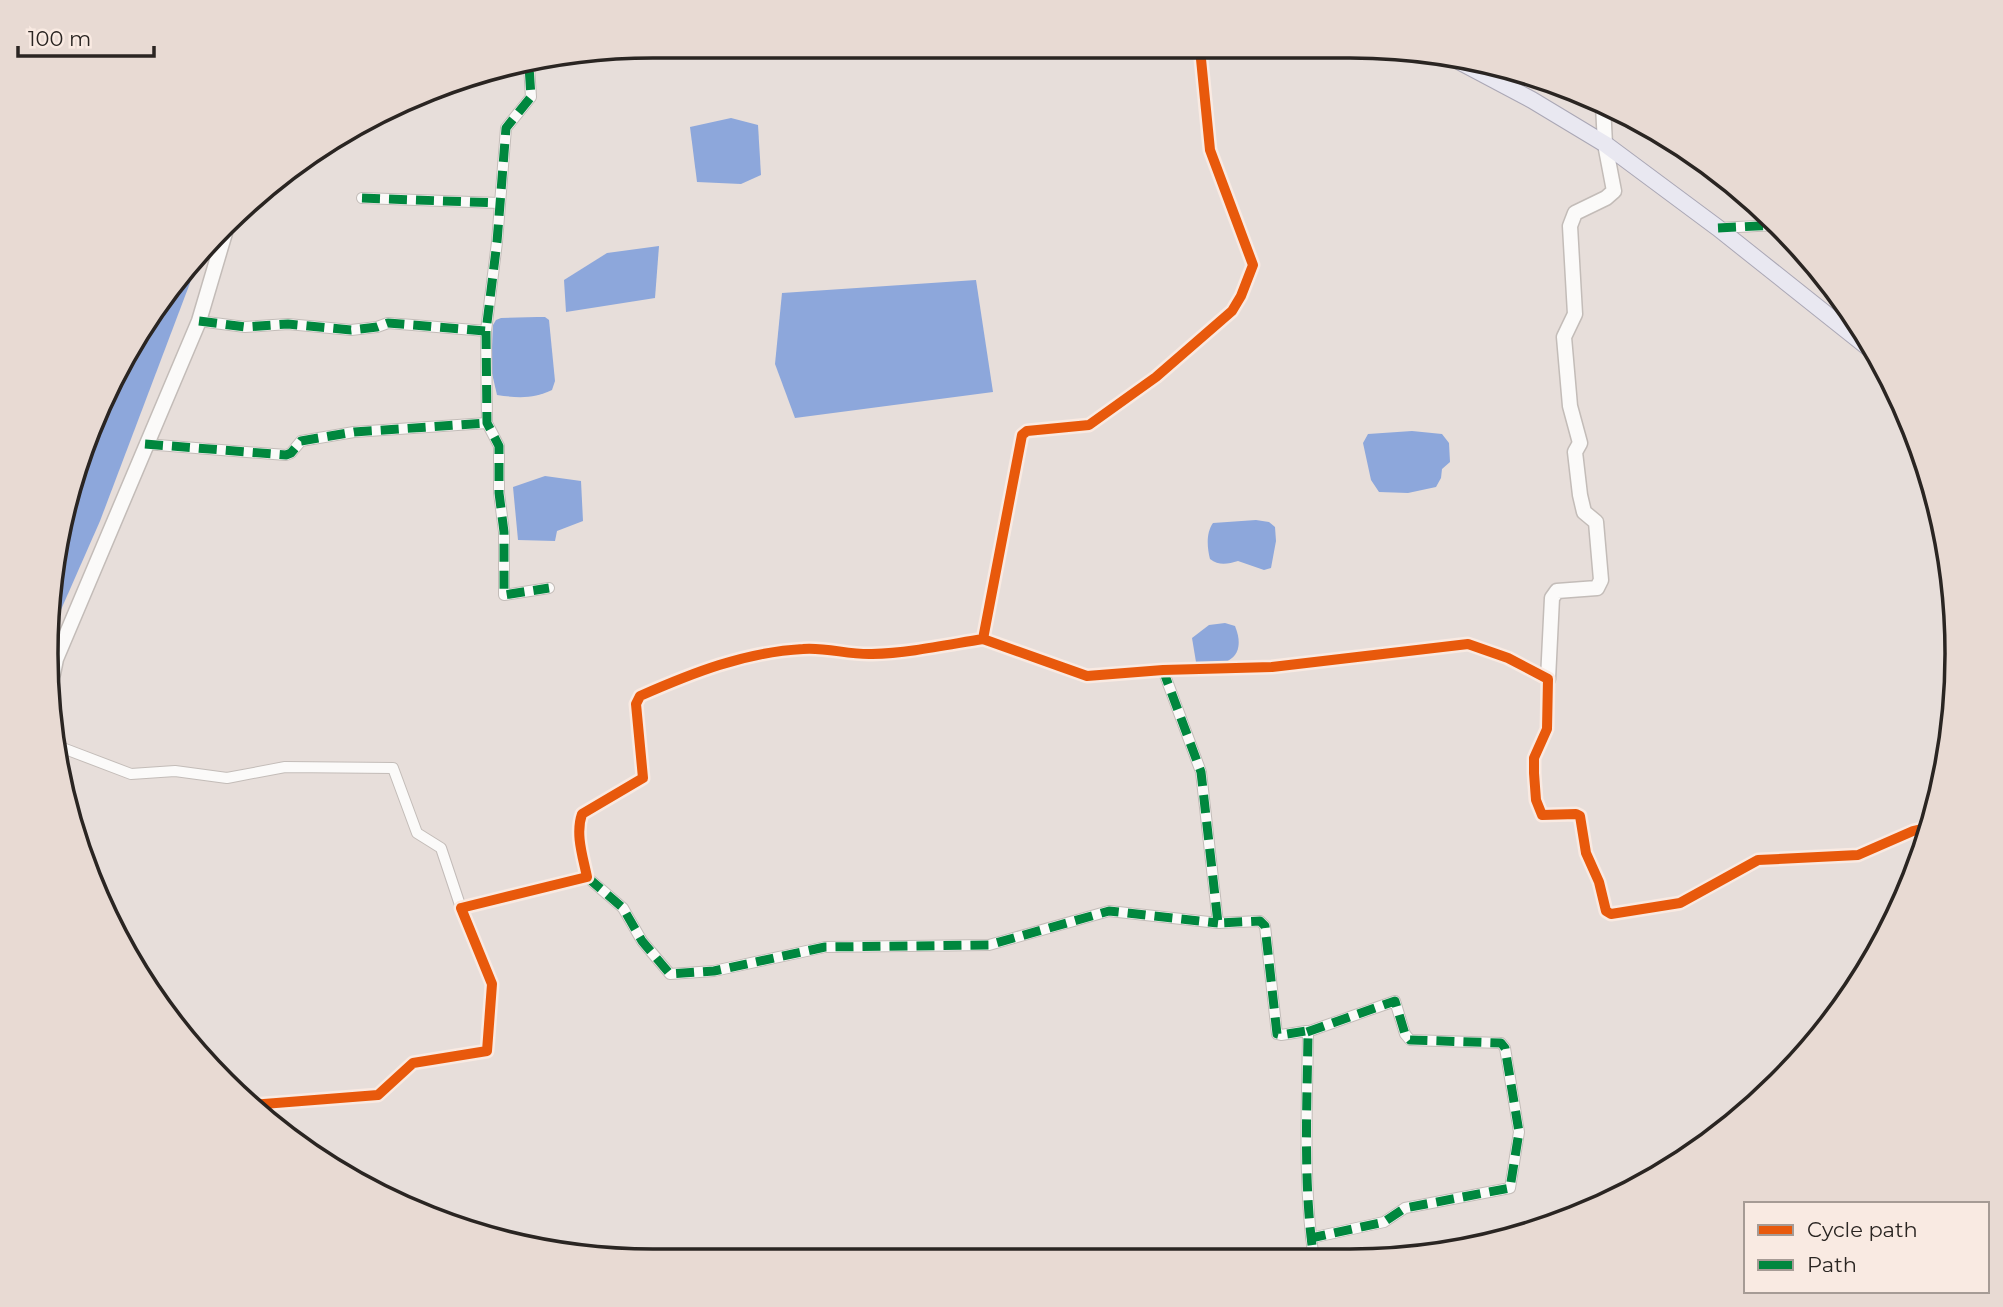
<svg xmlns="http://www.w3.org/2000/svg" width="2003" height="1307" viewBox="0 0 2003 1307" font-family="Montserrat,sans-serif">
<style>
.water{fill:#8da7db}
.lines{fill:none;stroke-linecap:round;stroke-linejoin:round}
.street-casing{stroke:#c3bcb8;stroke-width:12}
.secondary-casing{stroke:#c3bcb8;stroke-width:17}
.primary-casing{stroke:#aaa7b5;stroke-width:18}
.street{stroke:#fbfaf9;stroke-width:10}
.secondary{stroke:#fbfaf9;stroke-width:14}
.primary{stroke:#e9e8f1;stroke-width:16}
.quiet{stroke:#00873e;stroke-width:9;stroke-dasharray:18 9;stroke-linecap:butt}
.cycleway-casing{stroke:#f9eae2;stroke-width:15}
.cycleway{stroke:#e8590c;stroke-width:10}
.rim{fill:none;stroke:#2a2522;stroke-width:3.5}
</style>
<rect width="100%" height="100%" fill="#e7deda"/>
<!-- water -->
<g class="water">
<path d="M 731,118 L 758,125 L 761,175 L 741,184 L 697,182 L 690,127 Z"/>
<path d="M 659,246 L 655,298 L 566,312 L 564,280 L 607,253 Z"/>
<path d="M 195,261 L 190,283 L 100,521 L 49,637 L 47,614 L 78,458 L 171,283 Z"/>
<path d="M 976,280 L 993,392 L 795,418 L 775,364 L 782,293 Z"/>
<path d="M 537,317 L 545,317 L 549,320 L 555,381 L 552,390 C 534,399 517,398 497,395 L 491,369 L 493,325 L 496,320 L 501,318 Z"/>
<path d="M 1412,431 L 1442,434 L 1449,443 L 1450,462 L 1442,469 L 1441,478 L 1436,487 L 1408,493 L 1379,492 L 1371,480 L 1363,443 L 1368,434 Z"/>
<path d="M 545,476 L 581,481 L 583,521 L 557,531 L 555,541 L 518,540 L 513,487 Z"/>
<path d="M 1256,520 L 1269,522 L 1275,527 L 1276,541 L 1271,568 L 1264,570 L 1238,561 C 1228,564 1219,566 1210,559 C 1207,547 1206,533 1213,523 Z"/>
<path d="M 1225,623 L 1235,626 C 1248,658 1225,669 1196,662 L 1192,638 L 1209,625 Z"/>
</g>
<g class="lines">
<!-- street casing -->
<g class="street-casing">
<g id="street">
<path d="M 362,198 L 499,203"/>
<path d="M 1718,228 L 1777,225"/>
<path d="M 199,321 L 245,327 L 288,324 L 351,330 L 377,327 L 388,323 L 486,331 L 497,242 L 506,128 L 531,97 L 529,66"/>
<path d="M 486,331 L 487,423 L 499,446 L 499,493 L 504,532 L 504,595 L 549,588"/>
<path d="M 145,444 L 286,455 L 291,453 L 301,441 L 354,432 L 487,423"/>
<path d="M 983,639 L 1087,676 L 1163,670 L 1272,667 L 1468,644 L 1508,658 L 1548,679 L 1547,729 L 1534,758 L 1534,773 L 1536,800 L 1542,815 L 1576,814 L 1580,816 L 1586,853 L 1599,882 L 1606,911 L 1611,914 L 1680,903 L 1758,860 L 1858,855 L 1913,831 L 1930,827"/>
<path d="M 1163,670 L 1201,772 L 1218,923 L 1260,921 L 1265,926 L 1277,1034 L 1281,1035 L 1306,1031 L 1308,1034 C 1307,1109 1303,1186 1314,1260"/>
<path d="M 60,747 L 131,774 L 175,771 L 227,778 L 285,767 L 393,768 L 417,833 L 441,848 L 461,908"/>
<path d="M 587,877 L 623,908 L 642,941 L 670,974 L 714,971 L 825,947 L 989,945 L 1109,911 L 1218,923"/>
<path d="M 1307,1032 L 1395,1001 L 1405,1034 L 1410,1040 L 1501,1043 L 1505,1048 L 1519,1132 L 1510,1188 L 1405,1208 L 1384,1222 L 1311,1238"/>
<path d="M 250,1107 L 251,1105 L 378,1095 L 413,1063 L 487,1051 L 492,984 L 461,908 L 587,877 C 583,857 575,834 582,814 L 643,778 L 636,704 L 640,696 C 692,673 745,652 803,649 C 826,647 849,655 872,654 C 909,653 946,645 983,639 L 1022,435 L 1027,431 L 1089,425 L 1156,377 L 1232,311 L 1241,296 L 1253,265 L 1210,150 L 1200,49"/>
</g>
</g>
<!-- secondary casing -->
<g class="secondary-casing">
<g id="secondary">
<path d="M 53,674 L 56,659 L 199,321 L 225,233"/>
<path d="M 1548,679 L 1552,598 L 1557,591 L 1597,588 L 1601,580 L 1596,522 L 1584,512 L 1580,495 L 1575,452 L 1580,443 L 1570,406 L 1564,337 L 1575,314 L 1570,226 L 1575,213 L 1606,198 L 1614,191 L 1605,144 L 1603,105"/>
</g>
</g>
<!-- primary casing -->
<g class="primary-casing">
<path id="primary" d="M 1451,57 L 1532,100 L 1605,144 L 1718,228 L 1875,353"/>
</g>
<!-- street -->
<use href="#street" class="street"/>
<!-- secondary -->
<use href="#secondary" class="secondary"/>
<!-- primary -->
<use href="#primary" class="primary"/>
<!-- quiet -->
<g class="quiet">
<path d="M 362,198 L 499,203"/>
<path d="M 1718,228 L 1777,225"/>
<path d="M 199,321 L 245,327 L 288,324 L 351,330 L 377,327 L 388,323 L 486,331 L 497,242 L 506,128 L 531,97 L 529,66"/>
<path d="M 486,331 L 487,423 L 499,446 L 499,493 L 504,532 L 504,595 L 549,588"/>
<path d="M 145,444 L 286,455 L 291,453 L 301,441 L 354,432 L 487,423"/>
<path d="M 1166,670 L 1163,670 L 1201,772 L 1218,923 L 1260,921 L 1265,926 L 1277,1034 L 1281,1035 L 1306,1031 L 1308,1034 C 1307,1109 1303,1186 1314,1260"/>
<path d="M 587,877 L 623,908 L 642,941 L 670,974 L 714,971 L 825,947 L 989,945 L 1109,911 L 1218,923"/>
<path d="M 1307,1032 L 1395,1001 L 1405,1034 L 1410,1040 L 1501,1043 L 1505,1048 L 1519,1132 L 1510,1188 L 1405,1208 L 1384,1222 L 1311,1238"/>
</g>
<!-- cycleway casing -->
<g class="cycleway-casing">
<g id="cycleway">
<path d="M 983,639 L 1087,676 L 1163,670 L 1272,667 L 1468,644 L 1508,658 L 1548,679 L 1547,729 L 1534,758 L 1534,773 L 1536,800 L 1542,815 L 1576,814 L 1580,816 L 1586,853 L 1599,882 L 1606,911 L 1611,914 L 1680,903 L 1758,860 L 1858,855 L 1913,831 L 1930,827"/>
<path d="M 250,1107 L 251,1105 L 378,1095 L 413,1063 L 487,1051 L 492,984 L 461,908 L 587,877 C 583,857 575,834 582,814 L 643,778 L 636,704 L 640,696 C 692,673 745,652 803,649 C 826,647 849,655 872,654 C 909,653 946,645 983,639 L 1022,435 L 1027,431 L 1089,425 L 1156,377 L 1232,311 L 1241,296 L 1253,265 L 1210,150 L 1200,49"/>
</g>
</g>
<!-- cycleway -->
<use href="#cycleway" class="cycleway"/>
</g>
<!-- crop -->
<path d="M0 0H2003V1307H0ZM653 58H1350A595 595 0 0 1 1945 653V654A595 595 0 0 1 1350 1249H653A595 595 0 0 1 58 654V653A595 595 0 0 1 653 58Z" fill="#e8dad3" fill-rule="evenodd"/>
<path class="rim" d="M653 58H1350A595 595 0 0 1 1945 653V654A595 595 0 0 1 1350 1249H653A595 595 0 0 1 58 654V653A595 595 0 0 1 653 58Z"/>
<!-- legend -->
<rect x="1744" y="1202" width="245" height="91" fill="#f9eae2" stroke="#a69b95" stroke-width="2"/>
<rect x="1758" y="1225" width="35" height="10" fill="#e8590c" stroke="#a69b95" stroke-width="2"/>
<text x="1807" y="1237" font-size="21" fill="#2a2522">Cycle path</text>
<rect x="1758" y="1260" width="35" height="10" fill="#00873e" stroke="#a69b95" stroke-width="2"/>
<text x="1807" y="1272" font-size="21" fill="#2a2522">Path</text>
<!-- scale -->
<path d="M18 46v10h136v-10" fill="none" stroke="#2a2522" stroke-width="3.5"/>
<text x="28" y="46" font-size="21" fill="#2a2522" stroke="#f9eae2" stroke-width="5" paint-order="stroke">100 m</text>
</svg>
